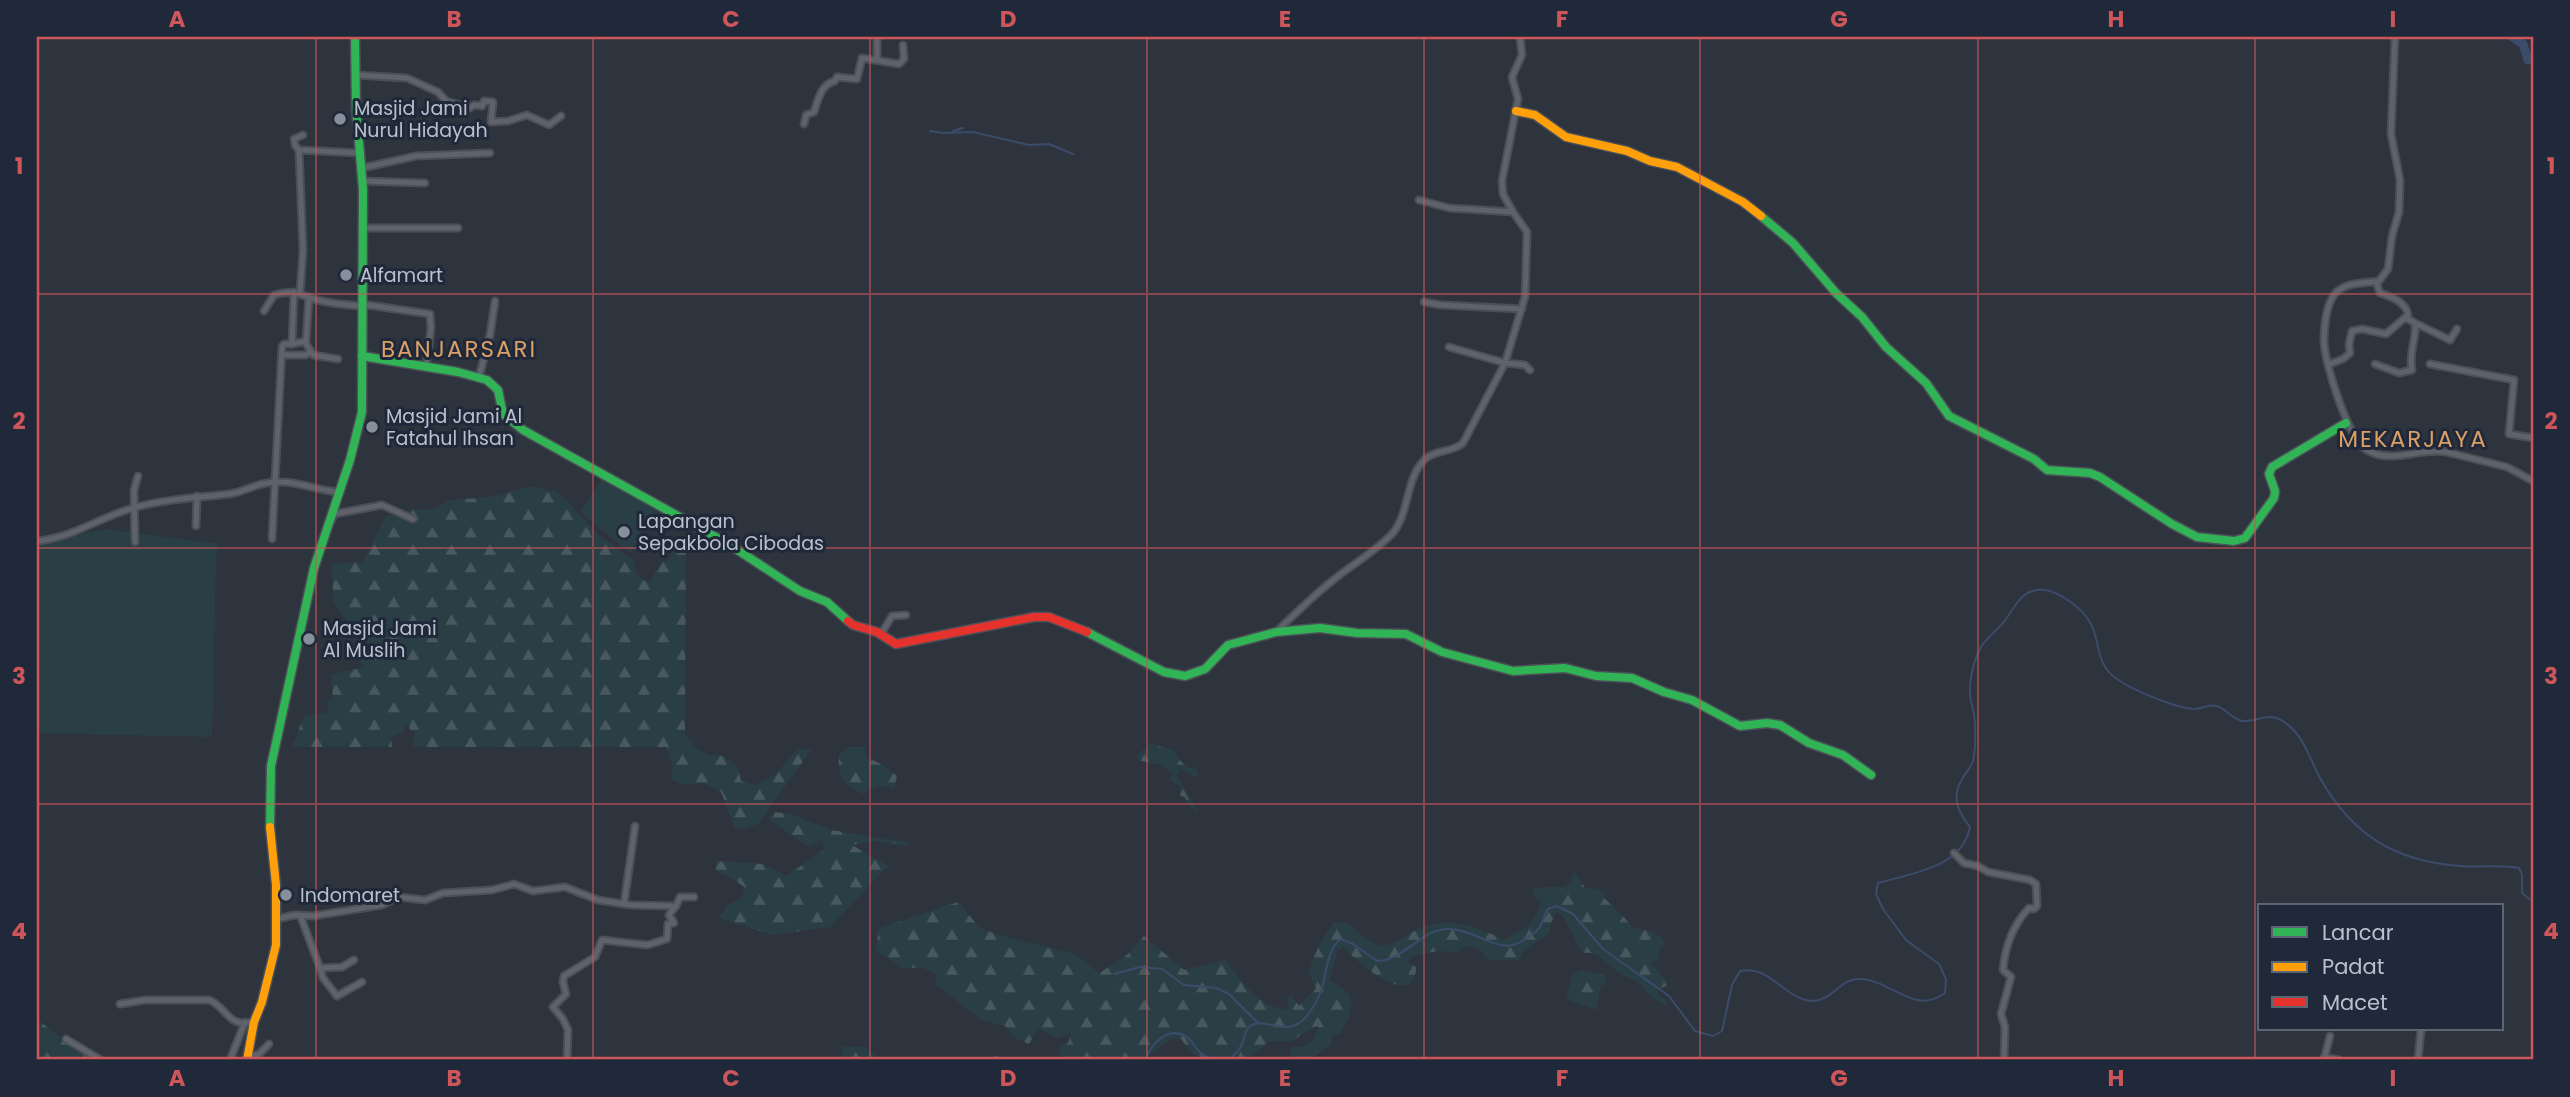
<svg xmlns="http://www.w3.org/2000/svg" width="2570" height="1097" viewBox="0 0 2570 1097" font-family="Poppins,sans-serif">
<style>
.green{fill:#2a3f45}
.forest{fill:url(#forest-firs)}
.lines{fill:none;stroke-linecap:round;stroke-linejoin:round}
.stream{stroke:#3b4c6a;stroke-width:2}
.river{stroke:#3b4c6a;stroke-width:9}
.street-casing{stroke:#4b4f56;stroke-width:9}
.fast-casing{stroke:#4b4f56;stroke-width:11}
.slow-casing{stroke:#4b4f56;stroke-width:11}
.jam-casing{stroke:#4b4f56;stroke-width:11}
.street{stroke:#5e626b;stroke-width:5}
.fast{stroke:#30b455;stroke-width:8}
.slow{stroke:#ff9f0a;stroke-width:8}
.jam{stroke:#e5322d;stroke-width:8}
.grid{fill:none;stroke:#cd565a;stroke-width:2;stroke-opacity:0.55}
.poi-dot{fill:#888f9c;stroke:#20293a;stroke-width:2.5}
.labels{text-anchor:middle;stroke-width:6;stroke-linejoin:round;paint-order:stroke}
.poi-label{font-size:19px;fill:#b9c0ce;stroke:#20293a;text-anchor:start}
.quarter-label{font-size:23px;letter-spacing:2px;fill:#db9f67;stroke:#20293a}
.neatline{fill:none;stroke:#cd565a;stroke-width:2.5}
.grid-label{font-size:23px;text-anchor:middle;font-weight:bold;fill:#cd565a}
</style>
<defs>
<pattern id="forest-firs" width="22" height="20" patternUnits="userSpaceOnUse" patternTransform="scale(1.75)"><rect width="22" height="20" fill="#2a3f45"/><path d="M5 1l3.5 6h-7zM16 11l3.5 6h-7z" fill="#47595f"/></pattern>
</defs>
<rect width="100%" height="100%" fill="#2e343e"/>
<!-- green -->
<g class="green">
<path d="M 602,479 L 656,510 L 630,553 L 580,512 Z"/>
<path d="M 105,529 L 219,544 L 216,558 L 212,737 L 37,733 L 37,543 Z"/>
</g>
<!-- forest -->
<g class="forest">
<path d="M 531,486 L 550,491 L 555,490 L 555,492 L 559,493 L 600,536 L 632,559 L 637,573 L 643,580 L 650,582 L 661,563 L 668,560 L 672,552 L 678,553 L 686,548 L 685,734 L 696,748 L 709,755 L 723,756 L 738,767 L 741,781 L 757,785 L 775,775 L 799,748 L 811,750 L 758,824 L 743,829 L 735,828 L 721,792 C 716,789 710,785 705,784 C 692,781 682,789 671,778 L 673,767 L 666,747 L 413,747 L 415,731 L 410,730 L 409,725 L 404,726 L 404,732 L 391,737 L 392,747 L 292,747 L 304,716 L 329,712 L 327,701 L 333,699 L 331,675 L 364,667 L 356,656 L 363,640 L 334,603 L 331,564 L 363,562 L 386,516 L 411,510 L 432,509 L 451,500 L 491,497 Z"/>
<path d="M 1147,743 L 1174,750 C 1176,758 1187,770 1197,769 L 1198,778 L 1180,769 L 1177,776 C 1182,787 1193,800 1198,813 L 1185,802 L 1186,798 L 1180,795 L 1180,786 L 1169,779 L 1173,774 L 1161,765 L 1137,760 L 1138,754 L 1146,748 Z"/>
<path d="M 849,747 L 865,747 L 866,757 L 883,765 L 897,776 L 894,788 L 879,785 L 863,794 C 844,782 837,779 839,755 Z"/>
<path d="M 774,812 L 790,814 L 831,830 L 908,842 L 908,846 L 875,841 L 852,845 L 888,866 L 830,927 L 773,935 L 719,918 L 728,905 L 741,899 L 744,887 L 732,878 L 716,871 L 716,861 L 762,864 L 786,876 L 824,850 L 822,839 L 809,847 L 769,819 Z"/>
<path d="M 1576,873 L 1585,888 L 1596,889 L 1605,893 L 1603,897 L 1624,917 L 1633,928 L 1650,931 L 1662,938 L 1664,945 L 1659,950 L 1658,960 L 1650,962 L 1667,981 L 1667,986 L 1657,989 L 1658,994 L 1668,1002 L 1666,1005 C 1649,998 1648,991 1636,981 C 1631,978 1625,977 1621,974 C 1609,967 1600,950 1584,953 C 1573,942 1572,924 1557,911 L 1551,923 L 1549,933 L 1522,953 L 1520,960 L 1488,960 C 1482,949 1475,946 1463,947 L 1458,952 L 1437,951 L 1411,957 L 1408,961 L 1416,967 C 1416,1012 1355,962 1344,947 L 1338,950 L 1329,980 L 1345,990 L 1351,998 L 1349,1018 L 1340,1034 L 1333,1034 L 1330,1045 L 1315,1055 L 1314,1060 L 1284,1060 L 1289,1057 L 1291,1048 C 1297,1046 1303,1047 1307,1045 C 1315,1041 1314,1034 1319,1028 L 1316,1026 L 1290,1042 L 1269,1041 L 1248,1060 L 1203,1060 L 1190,1051 L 1181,1039 L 1172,1038 L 1143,1060 L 1061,1060 L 1059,1048 L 1068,1043 L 1071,1033 L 1057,1038 L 1038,1028 L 1029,1044 L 1014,1037 L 1005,1026 L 981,1020 L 937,985 L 935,973 L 923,968 L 902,968 L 876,950 L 879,928 L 958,902 L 980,928 L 996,934 L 1074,954 L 1099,973 L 1126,956 L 1144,936 L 1184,970 L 1226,960 C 1241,981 1260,1010 1289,1009 L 1288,998 L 1291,995 L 1299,1006 L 1316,989 C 1315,985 1310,978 1310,974 C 1309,961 1326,932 1334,922 L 1348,923 C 1394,968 1390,933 1435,924 C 1458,919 1484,930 1504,940 L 1529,926 L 1541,904 L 1533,894 L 1533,888 L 1563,887 L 1571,883 L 1572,874 Z"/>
<path d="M 1581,970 L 1605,975 L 1607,984 L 1601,985 L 1596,1010 L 1571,1001 L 1566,996 L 1573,975 Z"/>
<path d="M 37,1019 L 61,1038 L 97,1060 L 37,1060 Z"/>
<path d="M 842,1046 L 865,1047 L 882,1060 L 842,1060 Z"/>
</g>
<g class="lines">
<!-- stream -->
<g class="stream">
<path d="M 930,131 L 943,133 L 973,132 L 1029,145 L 1049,144 L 1073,154"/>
<path d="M 953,131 L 963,128"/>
<path d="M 1114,974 L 1140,967 L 1162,969 L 1184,985 L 1216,988 L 1229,994 L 1258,1023"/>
<path d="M 989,1060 L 995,1057 L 1006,1060"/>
<path d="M 1040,1060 L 1060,1058 L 1074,1060"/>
<path d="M 1145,1060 C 1151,1044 1168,1025 1187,1037 C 1193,1042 1196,1050 1202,1054 C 1206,1057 1212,1058 1217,1060"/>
<path d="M 1227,1060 C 1248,1048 1242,1031 1250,1026 C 1267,1015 1289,1042 1309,1013 C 1313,1008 1318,999 1320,994 C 1327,977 1325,951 1341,939 L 1353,944 L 1377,961 C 1406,960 1420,929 1449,929 C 1473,929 1497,952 1516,944 C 1522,942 1535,933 1539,928 C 1543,923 1544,915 1548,909 L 1557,906 L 1573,914 L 1603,949 L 1669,996 L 1695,1031 L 1713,1036 L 1722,1031 L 1732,985 L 1740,971 C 1770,964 1786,1001 1813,1001 C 1834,1000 1840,978 1860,979 C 1892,980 1914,1016 1945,993 L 1946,979 L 1939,964 L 1906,940 L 1883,909 L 1876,894 L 1878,883 C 1912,873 1962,868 1970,827 C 1958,812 1951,798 1962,779 C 1965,774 1971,767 1973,761 C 1976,749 1976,720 1973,709 C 1966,690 1972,664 1981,647 C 1987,637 1999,629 2006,619 C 2017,604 2022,588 2045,590 C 2054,591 2062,596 2069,601 C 2077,606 2086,615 2091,624 C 2101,644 2095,664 2117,679 C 2132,690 2177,709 2196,709 C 2203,708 2209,704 2216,706 C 2227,708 2231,720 2243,721 C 2255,722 2267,713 2279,719 C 2303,731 2308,756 2320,778 C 2352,835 2396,862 2461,866 C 2480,868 2500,864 2519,868 L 2522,874 L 2522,893 L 2533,902"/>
</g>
<!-- river -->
<path class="river" d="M 2513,37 L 2523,44 L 2528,60"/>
<!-- street casing -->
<g class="street-casing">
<g id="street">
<path d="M 2395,37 L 2391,134 L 2400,180 L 2399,212 L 2392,236 L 2388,269 L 2379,281 C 2365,284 2344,281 2334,295 C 2326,306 2324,328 2324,342 C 2325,364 2348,439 2367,450 C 2392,465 2421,447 2446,452 L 2507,467 L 2533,481"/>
<path d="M 877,59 L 877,37"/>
<path d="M 356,75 L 407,78 L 438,92 L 446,101 L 470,108 L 474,105 L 482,106 L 484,101 L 493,102 L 491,122 L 508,121 L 527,115 L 549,125 L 561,116"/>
<path d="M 804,124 L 806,115 L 814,112 C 818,100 821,84 835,81 L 837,77 L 857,79 L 862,58 L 899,64 L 904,59 L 903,45"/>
<path d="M 299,150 L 295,145 L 294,139 L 303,135"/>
<path d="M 362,168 L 416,156 L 490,153"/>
<path d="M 362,181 L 425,183"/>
<path d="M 1419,200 L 1449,208 L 1513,212"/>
<path d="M 362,228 L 458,228"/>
<path d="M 300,293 L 303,250 L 299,150 L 360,153"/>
<path d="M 1424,302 L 1441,305 L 1522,309"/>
<path d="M 361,309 L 368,305 L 430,314 L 431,328 L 426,367"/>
<path d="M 264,311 L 274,295 C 294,288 303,297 322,301 C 335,304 348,305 361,306"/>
<path d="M 2415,323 L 2450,340 L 2457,329"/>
<path d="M 305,342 L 313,355 L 338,359"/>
<path d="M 292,344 L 306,341 L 309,297"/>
<path d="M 1449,347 L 1505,363 L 1525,365 L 1530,370"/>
<path d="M 282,355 L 306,355 L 310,352"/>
<path d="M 2330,364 L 2343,359 L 2350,353 L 2349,344 L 2352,331 L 2362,329 L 2386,334 L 2408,315 C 2406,302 2392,297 2380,293 L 2376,282"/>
<path d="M 2375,364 L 2399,373 L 2412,370 C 2408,353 2417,339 2415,323 L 2406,318"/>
<path d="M 2430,364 L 2514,380 L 2509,434 L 2533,438"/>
<path d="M 479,377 L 490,335 L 495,301"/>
<path d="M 332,520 L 334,514 L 382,505 L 413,519"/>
<path d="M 196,526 L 197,496"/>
<path d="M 272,539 L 282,347 L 284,344 L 292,344 L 294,292"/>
<path d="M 37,541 C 72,538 100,517 133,508 C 164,499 197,498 229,494 C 249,491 258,481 281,482 C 300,482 319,491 339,492"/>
<path d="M 135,542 L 134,490 L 138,476"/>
<path d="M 1276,632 C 1294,615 1312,597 1332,581 C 1351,565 1375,552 1392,534 C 1410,513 1405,480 1424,460 C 1435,449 1452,453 1463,443 L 1505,363 L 1525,297 L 1527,232 L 1513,212 L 1503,194 L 1502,181 L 1518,99 L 1512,77 L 1522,55 L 1520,37"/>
<path d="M 881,634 L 892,616 L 906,615"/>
<path d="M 1954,853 L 1964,863 L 1978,866 L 1988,872 L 2030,880 L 2036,884 L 2037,906 L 2034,909 L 2029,908 C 2012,926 2005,946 2003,970 L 2011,977 L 2001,1014 L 2005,1027 L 2004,1060"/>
<path d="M 624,904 L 635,826"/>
<path d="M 300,915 L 320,968 L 342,967 L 354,960"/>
<path d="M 276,919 L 295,915 L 313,916 L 382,905 L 398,897 L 425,900 L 443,893 L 492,890 L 514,884 L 533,891 L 565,887 L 598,900 L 631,905 L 673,906 L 676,906 L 680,897 L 694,897"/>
<path d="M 320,968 L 323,978 L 337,996 L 362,982"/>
<path d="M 120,1004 L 145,1000 L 209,1000 C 222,1004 228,1022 242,1023 C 246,1023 250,1022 254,1022"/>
<path d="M 66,1039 L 101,1060"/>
<path d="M 248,1057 L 259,1054 L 269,1044"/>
<path d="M 2324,1057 L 2339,1060"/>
<path d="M 230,1060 L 245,1022"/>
<path d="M 567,1060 L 568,1030 L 563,1019 L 553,1007 L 566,994 L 563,982 L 564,976 L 595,957 L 602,940 L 647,945 L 667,939 L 668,924 L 674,923 L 669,915 L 676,906"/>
<path d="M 2324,1060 L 2330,1036"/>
<path d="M 2418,1060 L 2421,1029"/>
</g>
</g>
<!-- fast casing -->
<g class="fast-casing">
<g id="fast">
<path d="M 1761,216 L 1793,243 L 1836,293 L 1862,317 L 1886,347 L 1926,383 L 1949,416 L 2034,459 L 2047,470 L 2090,473 L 2100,477 L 2172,524 L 2197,537 L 2234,541 L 2245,538 L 2274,498 L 2275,491 L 2269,474 L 2272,467 L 2346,423"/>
<path d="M 362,356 L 458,372 L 487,380 L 498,390 L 503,414 L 523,430 L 730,545 L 800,591 L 827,602 L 848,621"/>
<path d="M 1087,632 L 1164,672 L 1185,676 L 1205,669 L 1228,645 L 1276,632 L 1320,628 L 1357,633 L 1406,634 L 1442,652 L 1513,671 L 1565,668 L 1596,676 L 1632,678 L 1664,692 L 1692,700 L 1740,726 L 1767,723 L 1780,725 L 1809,743 L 1843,755 L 1871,775"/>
<path d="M 270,827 L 271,766 L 314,568 L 350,460 L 362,412 L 363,189 L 356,107 L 355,37"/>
</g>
</g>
<!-- slow casing -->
<g class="slow-casing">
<g id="slow">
<path d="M 1516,111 L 1535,115 L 1566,137 L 1627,151 L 1650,161 L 1677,167 L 1743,202 L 1761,216"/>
<path d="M 247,1060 L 254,1022 L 262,1002 L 276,945 L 276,885 L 270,827"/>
</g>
</g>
<!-- jam casing -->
<g class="jam-casing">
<path id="jam" d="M 848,621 L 853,625 L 877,632 L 896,644 L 1034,617 L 1049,617 L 1087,632"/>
</g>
<!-- street -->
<use href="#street" class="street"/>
<!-- fast -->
<use href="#fast" class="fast"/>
<!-- slow -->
<use href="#slow" class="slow"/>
<!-- jam -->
<use href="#jam" class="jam"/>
</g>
<!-- grid -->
<path class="grid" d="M 316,37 L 316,1060M 593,37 L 593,1060M 870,37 L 870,1060M 1147,37 L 1147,1060M 1424,37 L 1424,1060M 1700,37 L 1700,1060M 1978,37 L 1978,1060M 2255,37 L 2255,1060M 37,294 L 2533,294M 37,548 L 2533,548M 37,804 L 2533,804"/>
<!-- markers -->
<g class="poi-dot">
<circle cx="340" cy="119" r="7"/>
<circle cx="346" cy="275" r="7"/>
<circle cx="372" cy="427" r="7"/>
<circle cx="624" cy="532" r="7"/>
<circle cx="309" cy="639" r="7"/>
<circle cx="286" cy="895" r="7"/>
</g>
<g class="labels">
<!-- poi labels -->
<g class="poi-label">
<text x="354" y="115">Masjid Jami<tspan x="354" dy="22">Nurul Hidayah</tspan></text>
<text x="360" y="282">Alfamart</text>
<text x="386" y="423">Masjid Jami Al<tspan x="386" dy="22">Fatahul Ihsan</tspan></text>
<text x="638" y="528">Lapangan<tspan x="638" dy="22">Sepakbola Cibodas</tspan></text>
<text x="323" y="635">Masjid Jami<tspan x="323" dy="22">Al Muslih</tspan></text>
<text x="300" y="902">Indomaret</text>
</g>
<!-- quarter labels -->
<g class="quarter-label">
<text x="459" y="357">BANJARSARI</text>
<text x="2413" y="447">MEKARJAYA</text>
</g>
</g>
<!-- border -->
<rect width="2570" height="1097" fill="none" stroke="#20293a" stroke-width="77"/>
<!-- legend -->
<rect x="2258" y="904" width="245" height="126" fill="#20293a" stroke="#5d6575" stroke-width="2"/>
<rect x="2272" y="927" width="35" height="10" fill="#30b455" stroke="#5d6575" stroke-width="2"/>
<text x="2322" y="940" font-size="21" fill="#b9c0ce">Lancar</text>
<rect x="2272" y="962" width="35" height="10" fill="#ff9f0a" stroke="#5d6575" stroke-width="2"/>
<text x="2322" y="974" font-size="21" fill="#b9c0ce">Padat</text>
<rect x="2272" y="997" width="35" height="10" fill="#e5322d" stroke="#5d6575" stroke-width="2"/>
<text x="2322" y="1010" font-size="21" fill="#b9c0ce">Macet</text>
<rect x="38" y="38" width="2494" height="1020" class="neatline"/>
<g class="grid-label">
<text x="177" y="27">A</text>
<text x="454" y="27">B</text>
<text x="731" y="27">C</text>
<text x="1008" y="27">D</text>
<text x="1285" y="27">E</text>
<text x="1562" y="27">F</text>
<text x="1839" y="27">G</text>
<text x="2116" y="27">H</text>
<text x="2393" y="27">I</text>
<text x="19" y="174">1</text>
<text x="2551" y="174">1</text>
<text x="19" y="429">2</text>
<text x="2551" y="429">2</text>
<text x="19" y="684">3</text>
<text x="2551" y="684">3</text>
<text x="19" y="939">4</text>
<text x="2551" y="939">4</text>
<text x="177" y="1086">A</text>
<text x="454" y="1086">B</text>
<text x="731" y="1086">C</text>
<text x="1008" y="1086">D</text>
<text x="1285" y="1086">E</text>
<text x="1562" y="1086">F</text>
<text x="1839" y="1086">G</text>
<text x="2116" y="1086">H</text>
<text x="2393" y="1086">I</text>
</g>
</svg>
